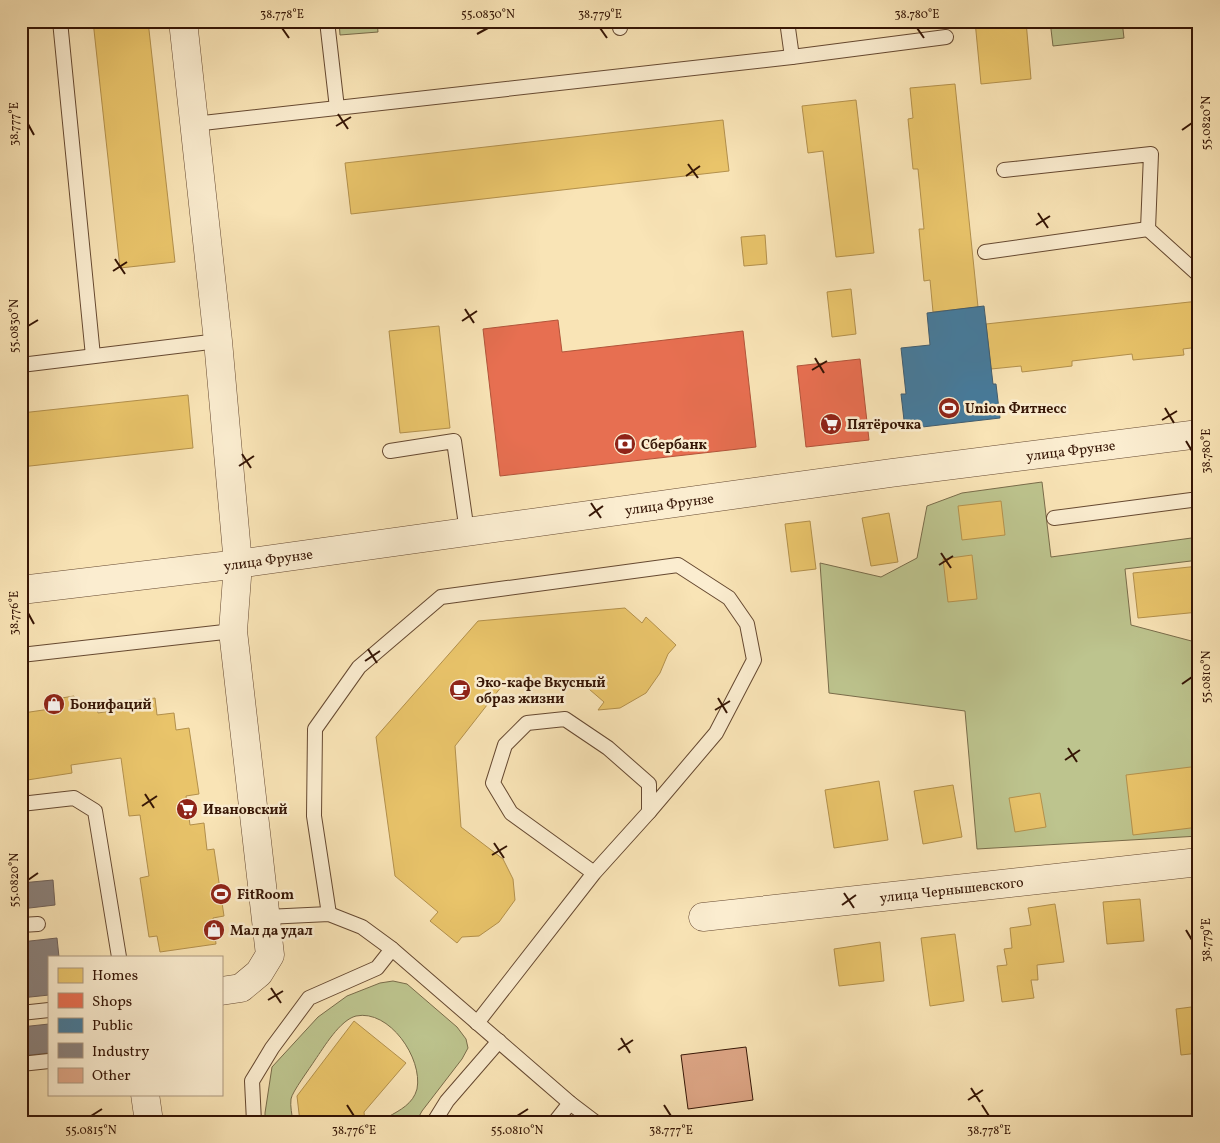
<svg xmlns="http://www.w3.org/2000/svg" width="1220" height="1143" viewBox="0 0 1220 1143" font-family="Vollkorn,serif">
<style>
.green{fill:#bdc48e;stroke:#796c4a}
.homes{fill:#e9c46a;stroke:#b3904c}
.shops{fill:#e76f51;stroke:#b2543a}
.public{fill:#457b9d;stroke:#405c6f}
.industry{fill:#8a817c;stroke:#706158}
.building{fill:#dea686;stroke:#351505}
.lines{fill:none;stroke-linecap:round;stroke-linejoin:round}
.lane-casing{stroke:#664931;stroke-width:16}
.street-casing{stroke:#664931;stroke-width:29}
.lane{stroke:#fbedd0;stroke-width:14}
.street{stroke:#fbedd0;stroke-width:28}
.ticks{fill:none;stroke:#351505;stroke-width:2}
.labels{text-anchor:middle;stroke-width:5;stroke-linejoin:round;paint-order:stroke}
.poi-label{font-size:14px;font-weight:bold;fill:#351505;stroke:#fbedd0;text-anchor:start}
.street-label{font-size:14px;fill:#351505;stroke:#fbedd0}
.neatline{fill:none;stroke:#351505;stroke-width:2}
.ticks-label{font-size:12px;text-anchor:middle;fill:#351505}
</style>
<rect width="100%" height="100%" fill="#f9e4b6"/>
<filter id="stains"><feTurbulence type="fractalNoise" baseFrequency=".004" numOctaves="4"/><feColorMatrix values="0 0 0 0 .2 0 0 0 0 .09 0 0 0 0 .02 0 0 0 .5 -.17"/></filter>
<radialGradient id="worn" r=".72"><stop offset=".6" stop-color="#630" stop-opacity="0"/><stop offset="1" stop-color="#630" stop-opacity=".3"/></radialGradient>
<!-- green -->
<g class="green">
<path d="M 339,21 L 377,21 L 378,32 L 340,35 Z"/>
<path d="M 1050,21 L 1122,21 L 1124,38 L 1053,46 Z"/>
<path d="M 1042,482 L 1051,557 L 1199,537 L 1199,560 L 1125,569 L 1131,625 L 1199,643 L 1199,836 L 977,849 L 965,711 L 829,693 L 820,563 L 881,577 L 917,558 L 927,506 L 962,493 Z"/>
<path d="M 393,981 L 407,984 L 457,1027 L 466,1039 L 468,1048 L 462,1059 L 422,1111 L 416,1122 L 387,1122 L 388,1117 C 400,1110 413,1104 417,1089 C 423,1058 389,1009 356,1016 C 340,1020 324,1047 315,1060 C 310,1068 292,1092 291,1099 C 290,1106 292,1115 293,1122 L 265,1122 L 265,1113 L 272,1067 L 318,1017 L 347,996 L 380,983 Z"/>
</g>
<!-- homes -->
<g class="homes">
<path d="M 93,21 L 148,21 L 175,262 L 120,268 Z"/>
<path d="M 801,21 L 842,21 L 843,24 L 802,28 Z"/>
<path d="M 975,21 L 1026,21 L 1031,79 L 981,84 Z"/>
<path d="M 955,84 L 978,307 L 933,312 L 930,280 L 924,281 L 919,229 L 924,229 L 918,169 L 913,169 L 908,119 L 913,118 L 910,88 Z"/>
<path d="M 856,100 L 874,253 L 836,257 L 823,151 L 808,153 L 802,106 Z"/>
<path d="M 723,120 L 729,171 L 351,214 L 345,163 Z"/>
<path d="M 765,235 L 767,264 L 744,266 L 741,237 Z"/>
<path d="M 851,289 L 856,334 L 832,337 L 827,292 Z"/>
<path d="M 1199,301 L 1199,347 L 1183,349 L 1184,355 L 1133,360 L 1132,354 L 1072,361 L 1072,366 L 1022,372 L 1021,366 L 991,369 L 986,324 Z"/>
<path d="M 439,326 L 450,428 L 400,433 L 389,331 Z"/>
<path d="M 188,395 L 193,448 L 21,467 L 21,413 Z"/>
<path d="M 1001,501 L 1005,535 L 962,540 L 958,506 Z"/>
<path d="M 889,513 L 898,562 L 871,566 L 862,518 Z"/>
<path d="M 810,521 L 816,569 L 791,572 L 785,524 Z"/>
<path d="M 972,555 L 977,599 L 948,602 L 943,559 Z"/>
<path d="M 1199,566 L 1199,612 L 1138,618 L 1133,573 Z"/>
<path d="M 625,608 L 642,623 L 646,617 L 676,645 L 668,654 L 660,673 L 646,693 L 620,708 L 598,710 L 604,702 L 582,683 L 505,682 L 455,746 L 461,827 L 503,859 L 513,879 L 515,900 L 499,922 L 479,936 L 462,937 L 457,943 L 430,921 L 438,912 L 395,876 L 376,737 L 478,621 Z"/>
<path d="M 74,696 L 76,705 L 96,703 L 98,713 L 111,711 L 110,704 L 155,698 L 157,715 L 174,713 L 176,730 L 189,728 L 199,794 L 186,796 L 190,825 L 204,823 L 207,850 L 214,849 L 224,916 L 213,918 L 216,944 L 160,952 L 157,936 L 149,937 L 140,878 L 149,876 L 140,815 L 129,816 L 121,758 L 71,765 L 72,773 L 21,781 L 21,703 L 23,713 L 50,709 L 49,700 Z"/>
<path d="M 1199,766 L 1199,827 L 1133,835 L 1126,775 Z"/>
<path d="M 879,781 L 888,840 L 834,848 L 825,790 Z"/>
<path d="M 953,785 L 962,837 L 923,844 L 914,791 Z"/>
<path d="M 1040,793 L 1046,827 L 1015,832 L 1009,798 Z"/>
<path d="M 1140,899 L 1144,941 L 1107,944 L 1103,902 Z"/>
<path d="M 1055,904 L 1064,962 L 1037,965 L 1038,980 L 1031,980 L 1034,998 L 1002,1002 L 997,966 L 1007,965 L 1004,949 L 1012,948 L 1010,928 L 1031,925 L 1028,908 Z"/>
<path d="M 1199,907 L 1199,935 L 1195,936 L 1192,908 Z"/>
<path d="M 955,934 L 964,1001 L 930,1006 L 921,938 Z"/>
<path d="M 880,942 L 884,981 L 839,986 L 834,949 Z"/>
<path d="M 1199,1006 L 1199,1053 L 1181,1055 L 1176,1009 Z"/>
<path d="M 354,1021 L 406,1063 L 364,1112 L 365,1122 L 300,1122 L 297,1096 Z"/>
<path d="M 27,1100 L 29,1122 L 21,1122 L 21,1101 Z"/>
</g>
<!-- shops -->
<g class="shops">
<path d="M 558,320 L 562,352 L 743,331 L 756,447 L 500,476 L 483,329 Z"/>
<path d="M 860,359 L 869,440 L 806,447 L 797,366 Z"/>
</g>
<!-- public -->
<path class="public" d="M 984,306 L 993,384 L 996,384 L 1000,418 L 905,429 L 901,394 L 906,394 L 901,348 L 930,345 L 927,313 Z"/>
<!-- industry -->
<g class="industry">
<path d="M 53,880 L 55,905 L 21,909 L 21,883 Z"/>
<path d="M 57,938 L 59,957 L 49,957 L 49,995 L 21,998 L 21,942 Z"/>
<path d="M 49,1024 L 49,1053 L 21,1056 L 21,1027 Z"/>
</g>
<!-- building -->
<path class="building" d="M 746,1047 L 753,1100 L 688,1109 L 681,1055 Z"/>
<g class="lines">
<!-- lane casing -->
<g class="lane-casing">
<g id="lane">
<path d="M 60,21 L 93,356"/>
<path d="M 327,21 L 337,108"/>
<path d="M 619,21 L 620,28"/>
<path d="M 787,21 L 792,57"/>
<path d="M 194,124 L 792,57 L 946,37"/>
<path d="M 1004,170 L 1151,154 L 1148,229 L 1199,275"/>
<path d="M 985,252 L 1148,229"/>
<path d="M 21,365 L 218,341"/>
<path d="M 390,451 L 454,441 L 467,532"/>
<path d="M 1054,518 L 1199,499"/>
<path d="M 21,655 L 233,631"/>
<path d="M 21,804 L 74,798 L 95,811 L 119,957"/>
<path d="M 329,914 L 314,816 L 315,729 L 359,667 L 441,597 L 678,565 L 729,598 L 747,624 L 754,660 L 716,733 L 649,812"/>
<path d="M 266,917 L 329,914 L 362,927 L 392,949 L 570,1103 L 595,1122"/>
<path d="M 21,925 L 38,924"/>
<path d="M 21,1013 L 49,1010"/>
<path d="M 477,1023 L 594,873 L 649,812 L 649,784 L 608,748 L 565,719 L 527,723 L 505,745 L 493,783 L 511,813 L 594,873"/>
<path d="M 21,1064 L 49,1061"/>
<path d="M 254,1122 L 252,1081 L 272,1048 L 309,998 L 377,968 L 392,949"/>
<path d="M 434,1122 L 447,1101 L 499,1041"/>
<path d="M 555,1122 L 570,1103"/>
</g>
</g>
<!-- street casing -->
<g class="street-casing">
<g id="street">
<path d="M 183,21 L 218,341 L 238,564 L 233,631 L 270,955 L 259,973 L 241,988 L 221,991"/>
<path id="s1" d="M 21,590 L 222,566 L 891,473 L 1199,434"/>
<path id="s2" d="M 703,917 L 1199,862"/>
<path d="M 145,1094 L 149,1122"/>
</g>
</g>
<!-- lane -->
<use href="#lane" class="lane"/>
<!-- street -->
<use href="#street" class="street"/>
</g>
<!-- ticks -->
<path class="ticks" d="M 282,28 L 289,38M 600,28 L 607,38M 917,28 L 924,38M 477,34 L 488,28M 338,114 L 348,129M 28,124 L 34,135M 336,126 L 351,117M 1182,130 L 1192,123M 688,164 L 698,178M 686,176 L 700,166M 1038,213 L 1048,228M 1036,225 L 1050,216M 115,259 L 125,274M 113,271 L 127,262M 465,309 L 474,323M 462,321 L 477,311M 28,326 L 38,320M 815,358 L 824,373M 812,370 L 827,361M 1165,408 L 1174,423M 1162,420 L 1177,411M 1186,441 L 1192,451M 242,454 L 251,468M 239,466 L 254,456M 591,503 L 601,518M 589,516 L 603,506M 941,553 L 951,568M 939,565 L 953,556M 28,613 L 34,624M 368,649 L 377,663M 365,661 L 380,651M 1182,684 L 1192,677M 718,698 L 727,713M 715,710 L 730,701M 1068,748 L 1077,762M 1065,760 L 1080,750M 145,794 L 154,808M 142,806 L 157,796M 494,843 L 504,858M 492,855 L 507,846M 28,880 L 38,873M 844,893 L 854,908M 842,905 L 856,895M 1186,930 L 1192,940M 271,988 L 281,1003M 268,1000 L 283,991M 621,1038 L 630,1053M 618,1050 L 633,1040M 971,1088 L 980,1102M 968,1100 L 983,1090M 347,1105 L 354,1116M 664,1105 L 671,1116M 982,1105 L 989,1116M 91,1116 L 102,1109M 517,1116 L 528,1109"/>
<!-- icons -->
<defs>
<g id="stadium-disc" transform="scale(1.125)"><circle r="9.5" fill="#8f2418" stroke="#fbedd0"/><path d="M0-5a6.5 5 0 1 0 0 10a6.5 5 0 1 0 0-10ZM-3.5-1.8h7v3.6h-7Z" fill="#fff"/></g>
<g id="supermarket-disc" transform="scale(1.125)"><circle r="9.5" fill="#8f2418" stroke="#fbedd0"/><path d="M-6-5.5h2.5l.6 2H6L4.5 2H-2.5L-4.4-4H-6ZM-1.5 3.2a1.3 1.3 0 1 0 .1 0ZM3 3.2a1.3 1.3 0 1 0 .1 0Z" fill="#fff"/></g>
<g id="bank-disc" transform="scale(1.125)"><circle r="9.5" fill="#8f2418" stroke="#fbedd0"/><path d="M-6-4H6V4H-6ZM0-2.3a2.3 2.3 0 1 0 0 4.6a2.3 2.3 0 1 0 0-4.6Z" fill="#fff"/></g>
<g id="cafe-disc" transform="scale(1.125)"><circle r="9.5" fill="#8f2418" stroke="#fbedd0"/><path d="M-5.5-4.5H6V0H3Q3 3.5 0 3.5H-2.5Q-5.5 3.5-5.5 0ZM3-3.2v2h1.7v-2ZM-6 4.5H4V6H-6Z" fill="#fff"/></g>
<g id="shop-disc" transform="scale(1.125)"><circle r="9.5" fill="#8f2418" stroke="#fbedd0"/><path d="M-5-2.5h2.3a2.7 3.5 0 0 1 5.4 0H5L5.5 6h-11ZM-1.5-2.5h3a1.5 2.3 0 0 0-3 0Z" fill="#fff"/></g>
</defs>
<g fill-rule="evenodd">
<use href="#stadium-disc" x="949" y="408"/>
<use href="#supermarket-disc" x="831" y="424"/>
<use href="#bank-disc" x="625" y="444"/>
<use href="#cafe-disc" x="460" y="690"/>
<use href="#shop-disc" x="54" y="704"/>
<use href="#supermarket-disc" x="187" y="809"/>
<use href="#stadium-disc" x="221" y="894"/>
<use href="#shop-disc" x="214" y="930"/>
</g>
<g class="labels">
<!-- poi labels -->
<g class="poi-label">
<text x="965" y="413">Union Фитнесс</text>
<text x="847" y="429">Пятёрочка</text>
<text x="641" y="449">Сбербанк</text>
<text x="476" y="687">Эко-кафе Вкусный<tspan x="476" dy="16">образ жизни</tspan></text>
<text x="70" y="709">Бонифаций</text>
<text x="203" y="814">Ивановский</text>
<text x="237" y="899">FitRoom</text>
<text x="230" y="935">Мал да удал</text>
</g>
<!-- street labels -->
<g class="street-label">
<text dy="5" stroke="none"><textPath href="#s1" startOffset="1059">улица Фрунзе</textPath></text>
<text dy="5" stroke="none"><textPath href="#s1" startOffset="654">улица Фрунзе</textPath></text>
<text dy="5" stroke="none"><textPath href="#s1" startOffset="249">улица Фрунзе</textPath></text>
<text dy="5" stroke="none"><textPath href="#s2" startOffset="250">улица Чернышевского</textPath></text>
</g>
</g>
<!-- margin -->
<rect width="1220" height="1143" fill="none" stroke="#f9e4b6" stroke-width="55"/>
<!-- legend -->
<rect x="48" y="956" width="175" height="140" fill="#fbedd0" stroke="#ac977f"/>
<rect x="58" y="968" width="25" height="15" fill="#e9c46a" stroke="#ac977f"/>
<text x="92" y="980" font-size="15" fill="#351505">Homes</text>
<rect x="58" y="993" width="25" height="15" fill="#e76f51" stroke="#ac977f"/>
<text x="92" y="1006" font-size="15" fill="#351505">Shops</text>
<rect x="58" y="1018" width="25" height="15" fill="#457b9d" stroke="#ac977f"/>
<text x="92" y="1030" font-size="15" fill="#351505">Public</text>
<rect x="58" y="1043" width="25" height="15" fill="#8a817c" stroke="#ac977f"/>
<text x="92" y="1056" font-size="15" fill="#351505">Industry</text>
<rect x="58" y="1068" width="25" height="15" fill="#dea686" stroke="#ac977f"/>
<text x="92" y="1080" font-size="15" fill="#351505">Other</text>
<rect x="28" y="28" width="1164" height="1088" class="neatline"/>
<g class="ticks-label">
<text x="282" y="18">38.778°E</text>
<text x="488" y="18">55.0830°N</text>
<text x="600" y="18">38.779°E</text>
<text x="917" y="18">38.780°E</text>
<text transform="translate(1206 123) rotate(-90)" y="4">55.0820°N</text>
<text transform="translate(14 124) rotate(-90)" y="4">38.777°E</text>
<text transform="translate(14 326) rotate(-90)" y="4">55.0830°N</text>
<text transform="translate(1206 451) rotate(-90)" y="4">38.780°E</text>
<text transform="translate(14 613) rotate(-90)" y="4">38.776°E</text>
<text transform="translate(1206 677) rotate(-90)" y="4">55.0810°N</text>
<text transform="translate(14 880) rotate(-90)" y="4">55.0820°N</text>
<text transform="translate(1206 940) rotate(-90)" y="4">38.779°E</text>
<text x="91" y="1134">55.0815°N</text>
<text x="354" y="1134">38.776°E</text>
<text x="517" y="1134">55.0810°N</text>
<text x="671" y="1134">38.777°E</text>
<text x="989" y="1134">38.778°E</text>
</g>
<rect width="100%" height="100%" filter="url(#stains)"/>
<rect width="100%" height="100%" fill="url(#worn)"/>
</svg>
